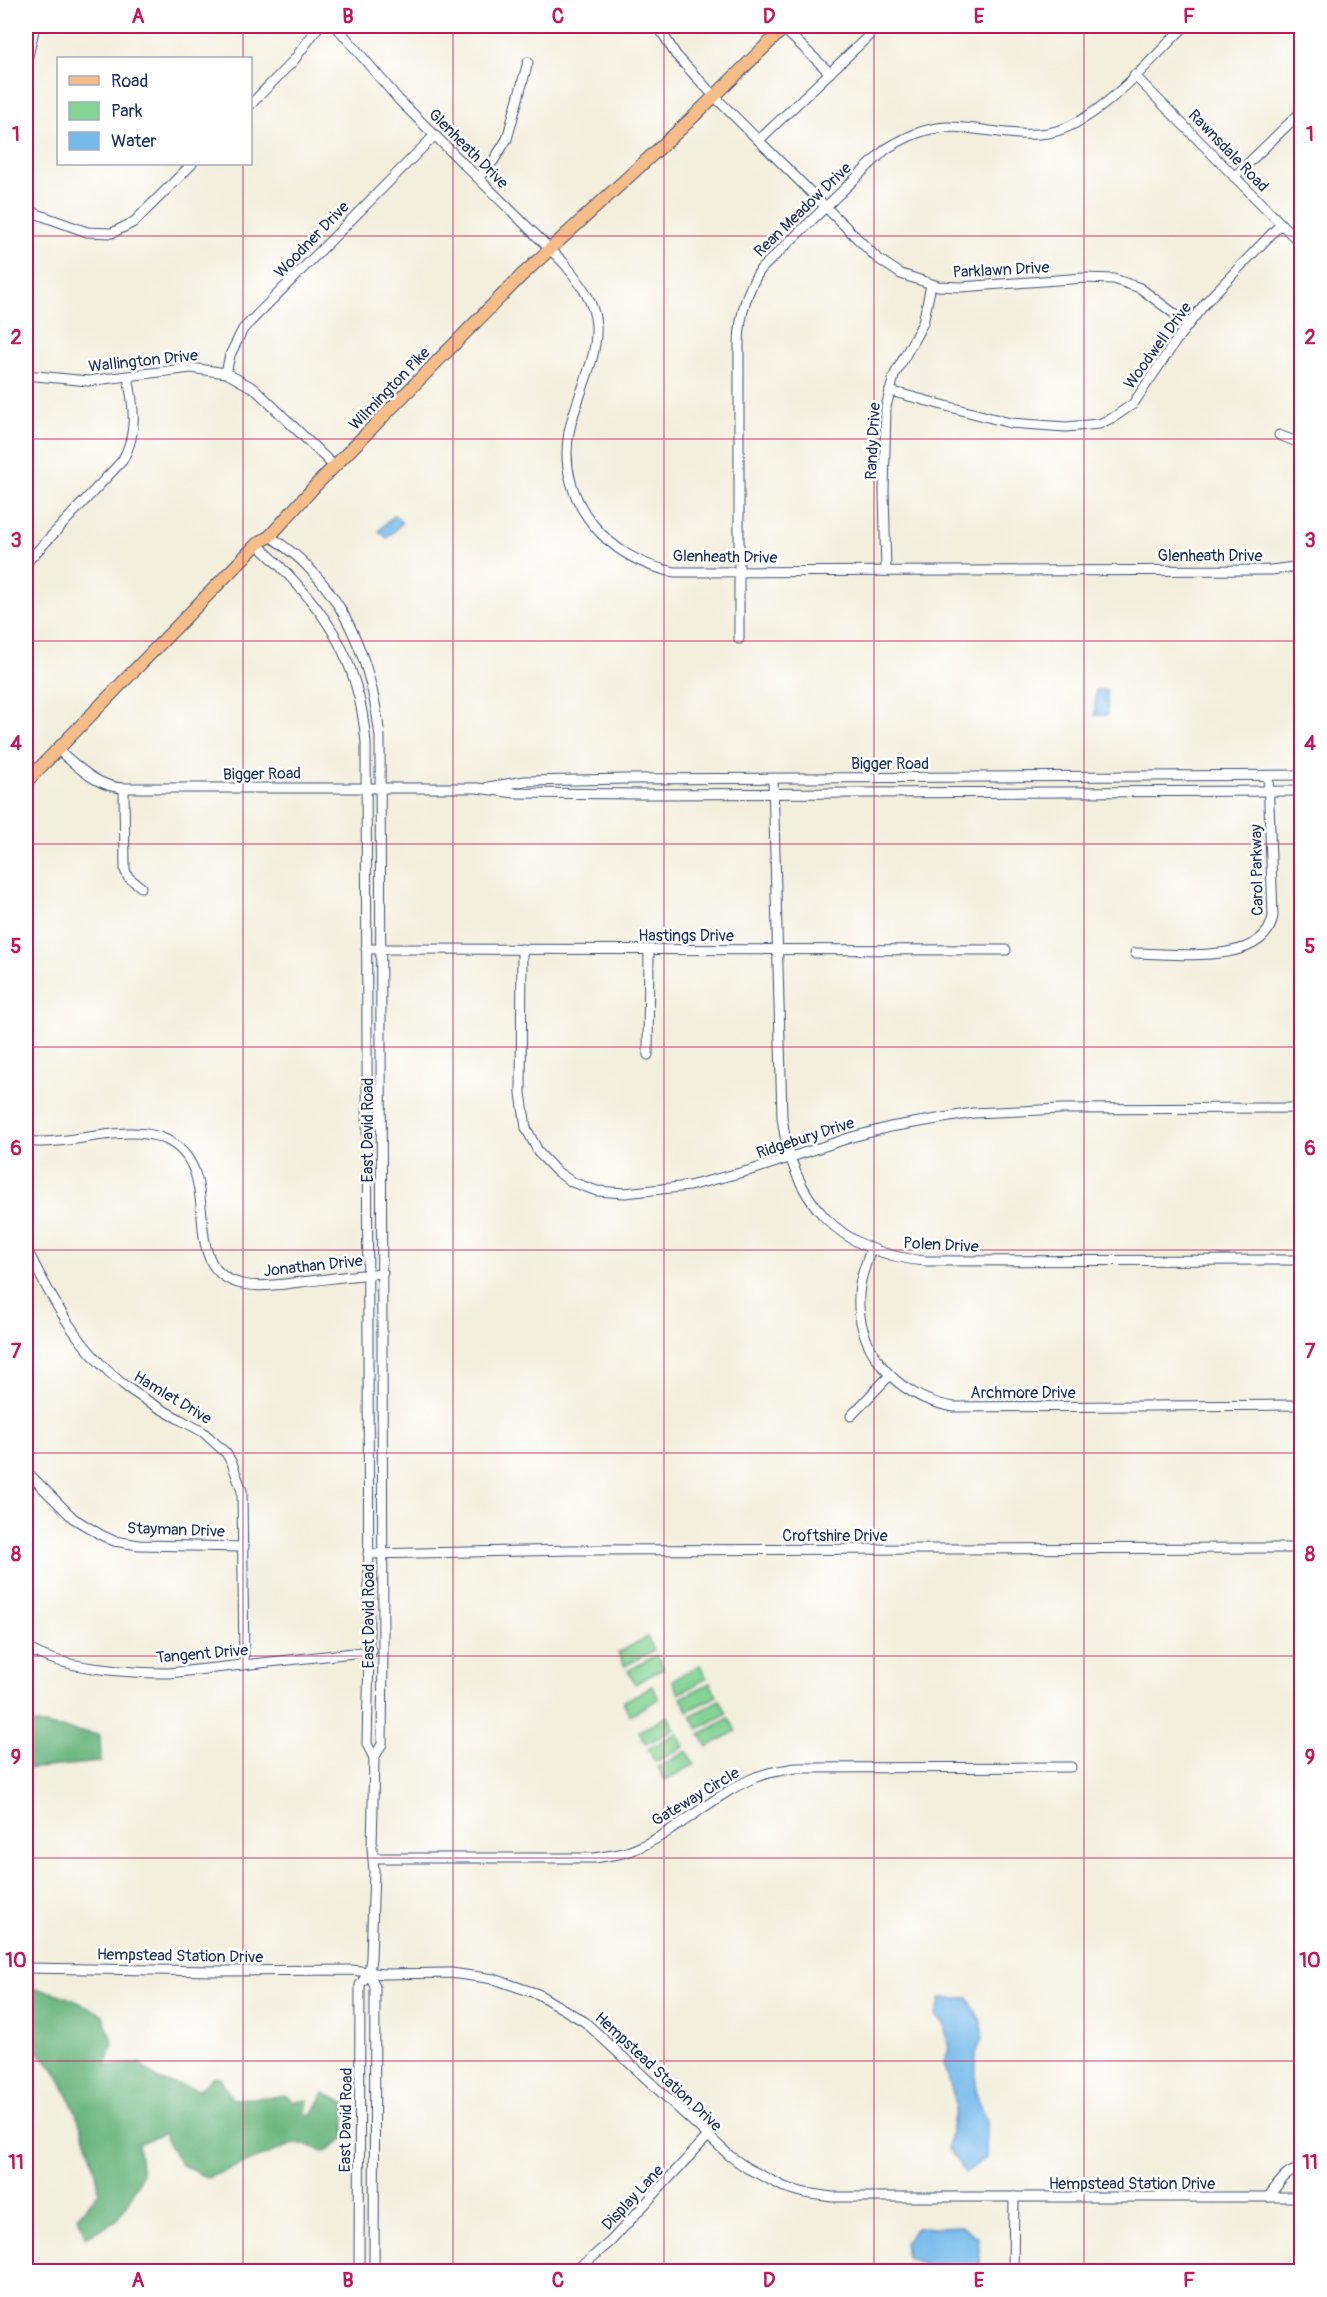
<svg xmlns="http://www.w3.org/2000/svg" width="1327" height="2297" viewBox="0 0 1327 2297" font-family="Pangolin,sans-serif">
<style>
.green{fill:#84d494;stroke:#508279;stroke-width:1.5}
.forest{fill:#6bb67e;stroke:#43726e;stroke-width:1.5}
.water{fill:#74baeb;stroke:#4874a4;stroke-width:1.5}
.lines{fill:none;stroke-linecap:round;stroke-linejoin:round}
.minor-casing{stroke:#3b4c71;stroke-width:11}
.major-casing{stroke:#3b4c71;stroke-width:14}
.minor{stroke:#fff;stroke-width:9}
.major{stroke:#f7bd88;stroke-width:12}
.grid{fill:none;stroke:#c2185b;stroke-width:1.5;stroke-opacity:0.55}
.labels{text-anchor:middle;stroke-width:5;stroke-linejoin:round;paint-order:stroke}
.street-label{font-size:16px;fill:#1b2f5e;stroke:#fff}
.neatline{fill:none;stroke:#c2185b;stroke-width:2}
.grid-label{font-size:20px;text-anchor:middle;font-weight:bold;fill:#c2185b}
</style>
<rect width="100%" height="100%" fill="#fff"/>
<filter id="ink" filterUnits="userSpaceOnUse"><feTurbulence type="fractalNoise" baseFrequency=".0167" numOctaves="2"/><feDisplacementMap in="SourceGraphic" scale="12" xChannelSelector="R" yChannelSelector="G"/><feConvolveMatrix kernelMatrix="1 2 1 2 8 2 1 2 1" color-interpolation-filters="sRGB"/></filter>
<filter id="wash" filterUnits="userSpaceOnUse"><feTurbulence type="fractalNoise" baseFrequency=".008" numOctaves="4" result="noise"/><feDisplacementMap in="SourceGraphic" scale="24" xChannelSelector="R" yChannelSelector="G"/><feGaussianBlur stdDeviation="1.35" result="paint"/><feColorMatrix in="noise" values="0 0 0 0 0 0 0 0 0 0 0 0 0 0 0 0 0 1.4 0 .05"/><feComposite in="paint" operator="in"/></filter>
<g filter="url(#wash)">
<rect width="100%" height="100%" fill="#f3efdd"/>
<!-- green -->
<g class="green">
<path d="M 647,1637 L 654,1650 L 625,1666 L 618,1653 Z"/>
<path d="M 656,1655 L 664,1668 L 635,1684 L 628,1671 Z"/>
<path d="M 700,1665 L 707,1678 L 679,1694 L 672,1680 Z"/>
<path d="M 710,1683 L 717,1696 L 688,1711 L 681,1698 Z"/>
<path d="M 652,1686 L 659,1699 L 630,1715 L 623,1702 Z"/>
<path d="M 719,1700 L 727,1713 L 698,1729 L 691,1716 Z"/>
<path d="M 668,1716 L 675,1729 L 646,1744 L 639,1731 Z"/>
<path d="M 729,1718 L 736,1731 L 707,1747 L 700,1734 Z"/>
<path d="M 677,1733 L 684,1747 L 655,1762 L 648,1749 Z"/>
<path d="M 687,1751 L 694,1765 L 665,1780 L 658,1767 Z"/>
</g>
<!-- forest -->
<g class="forest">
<path d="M 26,1722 L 100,1735 L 101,1762 L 26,1769 Z"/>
<path d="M 26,1988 C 53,1989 79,2001 103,2015 L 113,2044 L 106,2066 L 140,2063 L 158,2080 L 199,2090 L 213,2077 L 220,2077 L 232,2099 L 286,2096 L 294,2102 L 308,2100 L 306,2113 L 311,2117 L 324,2093 L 345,2103 L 345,2138 L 325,2152 L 309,2146 L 294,2144 L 207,2178 L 180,2164 L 163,2134 L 138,2144 L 142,2174 L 129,2202 L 115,2222 L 85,2237 L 78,2216 L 99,2192 C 97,2161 72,2100 56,2072 C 51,2065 43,2058 37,2051 L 26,2050 Z"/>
</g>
<!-- water -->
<g class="water">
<path d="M 394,515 L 402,523 L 387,538 L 379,531 Z"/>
<path d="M 1096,690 L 1107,690 L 1107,715 L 1095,715 Z"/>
<path d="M 941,1998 L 968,1998 L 982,2023 L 982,2039 L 976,2054 L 976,2094 L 987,2121 L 986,2158 L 965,2173 L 948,2148 L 956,2105 L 944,2062 L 949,2049 L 944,2023 L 936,2017 Z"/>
<path d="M 961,2226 L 978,2237 L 981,2271 L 937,2271 L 906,2257 L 904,2242 L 916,2228 Z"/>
</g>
</g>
<g filter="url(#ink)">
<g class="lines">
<!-- minor casing -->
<g class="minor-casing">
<g id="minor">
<path d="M 336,26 L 399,100 L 563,262 C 579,281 594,300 596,325 C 598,361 576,397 569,432 C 556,501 609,561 675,572 L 1271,570 L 1302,566"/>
<path d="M 658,26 L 676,55 L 714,96 L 877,258 L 901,274 L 938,286 L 961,287 L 1084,278 L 1114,279 L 1140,288 L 1188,324"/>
<path d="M 783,28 L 830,73"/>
<path d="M 26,65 L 35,26"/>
<path d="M 1134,75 L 1302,245"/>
<path d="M 250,105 L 294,60 L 319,26"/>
<path d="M 759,140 L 879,26"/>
<path d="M 1234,177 L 1302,111"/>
<path d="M 478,178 L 494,160 L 507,139 L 528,62"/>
<path d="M 26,210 L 87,232 L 112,233 L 134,222 L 192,164"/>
<path d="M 226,373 L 230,355 L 243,329 L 434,136"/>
<path d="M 26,375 L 88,381 L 191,368 L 226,373 L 255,389 L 335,467"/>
<path d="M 890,391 L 1010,423 L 1066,427 L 1099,424 L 1114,417 L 1133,404 L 1180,335 L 1207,301 L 1281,224"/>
<path d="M 1279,435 L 1302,444"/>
<path d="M 270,536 C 282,545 296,554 306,565 C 352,610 373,674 380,737 L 383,1649 L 382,1744 L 374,1758"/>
<path d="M 257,544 C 321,603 359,653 366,743 L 369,1651 L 367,1744 L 374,1758 L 372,1848 L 374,1871 L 371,1958 L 369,1972 L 360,1985 L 359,2272"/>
<path d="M 26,563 L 122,461 C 138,434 134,407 128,377"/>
<path d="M 886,571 L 884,491 L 886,407 L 894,376 L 923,323 L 931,285"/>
<path d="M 739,639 L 739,342 C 740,316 745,292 761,269 L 886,149 C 906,137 924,128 947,127 C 980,127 1015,138 1048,133 C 1097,125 1150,60 1185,26"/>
<path d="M 57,749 C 78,766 96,787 124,788 L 477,788 L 515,793 L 642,794 L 1302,791"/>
<path d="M 773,779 L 782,1117 C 792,1201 839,1253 925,1261 L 1302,1260"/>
<path d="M 488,787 L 525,781 L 628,779 L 1302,775"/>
<path d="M 124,788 L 125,870 L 128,877 L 141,887"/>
<path d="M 366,949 L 1006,950"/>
<path d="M 522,949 L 521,1093 L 526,1128 L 539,1153 L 556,1171 L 572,1182 L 597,1191 L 625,1193 L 689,1186 L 755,1169 L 852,1137 L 890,1127 L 973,1113 L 1062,1109 L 1302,1108"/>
<path d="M 1135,953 C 1172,953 1266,967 1273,916 L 1268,776"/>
<path d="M 648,1055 L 649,950"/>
<path d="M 26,1141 C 68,1147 127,1122 165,1139 C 230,1169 173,1269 242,1284 C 261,1288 282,1284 301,1282 C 328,1279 355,1275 383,1273"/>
<path d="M 26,1248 C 52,1300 80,1352 128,1388 C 151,1405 178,1418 203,1432 L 226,1453 L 232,1463 L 242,1491 L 244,1665"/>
<path d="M 871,1249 C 867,1261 862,1273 860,1285 C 851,1346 895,1398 954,1407 L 1302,1405"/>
<path d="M 851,1416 L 889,1376"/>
<path d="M 26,1471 L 73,1518 L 101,1535 L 114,1541 L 139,1545 L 244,1547"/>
<path d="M 368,1554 L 571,1550 L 1302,1548"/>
<path d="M 26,1647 C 59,1669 129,1673 169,1673 L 372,1651"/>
<path d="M 373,1858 L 595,1858 C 606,1856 617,1855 627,1852 C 674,1836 710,1796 756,1777 C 769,1772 782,1770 796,1768 L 1071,1767"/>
<path d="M 26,1968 L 216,1971 L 352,1970 L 383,1974 L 451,1973 L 494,1979 L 538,1994 L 585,2022 L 730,2156 L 747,2168 L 784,2187 L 805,2193 L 832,2197 L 1302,2197"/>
<path d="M 369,1972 L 375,1987 L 374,2272"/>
<path d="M 1268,2197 C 1277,2187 1286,2168 1302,2170"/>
<path d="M 572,2272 L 589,2260 L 610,2242 L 708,2136"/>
<path d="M 1013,2272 L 1014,2197"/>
</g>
</g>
<!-- major casing -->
<g class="major-casing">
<path id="major" d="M 26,782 L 257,544 L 270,536 L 315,486 L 521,276 L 689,121 L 786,26"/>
</g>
<!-- minor -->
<use href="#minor" class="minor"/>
<!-- major -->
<use href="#major" class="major"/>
</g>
</g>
<!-- grid -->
<path class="grid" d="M 243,26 L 243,58M 453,26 L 453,2272M 664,26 L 664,2272M 874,26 L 874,2272M 1084,26 L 1084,2272M 243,164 L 243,2272M 26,236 L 1302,236M 26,439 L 1302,439M 26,641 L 1302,641M 26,844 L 1302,844M 26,1047 L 1302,1047M 26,1250 L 1302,1250M 26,1453 L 1302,1453M 26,1656 L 1302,1656M 26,1858 L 1302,1858M 26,2061 L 1302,2061"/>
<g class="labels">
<!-- street labels -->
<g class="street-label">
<text transform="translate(469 148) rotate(45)" y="6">Glenheath Drive</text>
<text transform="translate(1229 150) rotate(46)" y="6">Rawnsdale Road</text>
<text transform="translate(802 209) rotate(-44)" y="6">Rean Meadow Drive</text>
<text transform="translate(311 239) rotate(-46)" y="6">Woodner Drive</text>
<text transform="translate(1001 269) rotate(-3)" y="6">Parklawn Drive</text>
<text transform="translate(1157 345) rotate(-54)" y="6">Woodwell Drive</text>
<text transform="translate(143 360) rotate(-6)" y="6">Wallington Drive</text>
<text transform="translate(389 388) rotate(-46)" y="6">Wilmington Pike</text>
<text transform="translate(872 441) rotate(-87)" y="6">Randy Drive</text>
<text x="1210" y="561">Glenheath Drive</text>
<text transform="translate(725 556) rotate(1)" y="6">Glenheath Drive</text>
<text x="890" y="769">Bigger Road</text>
<text transform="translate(262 773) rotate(-1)" y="6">Bigger Road</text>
<text transform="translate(1256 870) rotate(-91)" y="6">Carol Parkway</text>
<text x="686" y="941">Hastings Drive</text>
<text transform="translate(367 1130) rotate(-90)" y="6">East David Road</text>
<text transform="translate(805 1137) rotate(-18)" y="6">Ridgebury Drive</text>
<text transform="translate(941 1244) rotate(3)" y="6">Polen Drive</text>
<text transform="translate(313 1265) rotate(-6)" y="6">Jonathan Drive</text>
<text x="1023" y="1398">Archmore Drive</text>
<text transform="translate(173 1397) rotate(31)" y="6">Hamlet Drive</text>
<text transform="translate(176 1529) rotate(2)" y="6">Stayman Drive</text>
<text x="835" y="1541">Croftshire Drive</text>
<text transform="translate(368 1616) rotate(-90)" y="6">East David Road</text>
<text transform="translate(202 1653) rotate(-5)" y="6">Tangent Drive</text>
<text transform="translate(695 1796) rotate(-31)" y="6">Gateway Circle</text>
<text transform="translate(180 1955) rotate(1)" y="6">Hempstead Station Drive</text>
<text transform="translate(659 2071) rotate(43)" y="6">Hempstead Station Drive</text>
<text transform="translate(345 2120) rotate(-89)" y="6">East David Road</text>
<text x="1132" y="2189">Hempstead Station Drive</text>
<text transform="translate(632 2197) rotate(-47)" y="6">Display Lane</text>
</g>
</g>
<!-- margin -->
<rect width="1327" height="2297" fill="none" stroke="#fff" stroke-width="66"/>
<!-- legend -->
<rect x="57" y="57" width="195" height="108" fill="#ffffff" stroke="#a4acbf" stroke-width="1.5"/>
<rect x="69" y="76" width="30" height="9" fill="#f7bd88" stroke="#a4acbf" stroke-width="1.5"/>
<text x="111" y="87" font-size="18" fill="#1b2f5e">Road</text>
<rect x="69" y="102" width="30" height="18" fill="#84d494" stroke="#a4acbf" stroke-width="1.5"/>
<text x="111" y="117" font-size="18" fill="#1b2f5e">Park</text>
<rect x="69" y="132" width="30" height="18" fill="#74baeb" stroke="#a4acbf" stroke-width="1.5"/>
<text x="111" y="147" font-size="18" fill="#1b2f5e">Water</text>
<rect x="33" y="33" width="1261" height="2231" class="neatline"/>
<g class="grid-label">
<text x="138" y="23">A</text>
<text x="348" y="23">B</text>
<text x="558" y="23">C</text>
<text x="769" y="23">D</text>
<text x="979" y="23">E</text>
<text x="1189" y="23">F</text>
<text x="16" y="141">1</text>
<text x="1310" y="141">1</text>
<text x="16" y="344">2</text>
<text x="1310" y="344">2</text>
<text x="16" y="547">3</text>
<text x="1310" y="547">3</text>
<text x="16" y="750">4</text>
<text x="1310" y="750">4</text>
<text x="16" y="953">5</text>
<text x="1310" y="953">5</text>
<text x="16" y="1155">6</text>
<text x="1310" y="1155">6</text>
<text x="16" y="1358">7</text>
<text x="1310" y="1358">7</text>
<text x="16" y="1561">8</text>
<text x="1310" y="1561">8</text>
<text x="16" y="1764">9</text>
<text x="1310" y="1764">9</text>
<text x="16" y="1967">10</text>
<text x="1310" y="1967">10</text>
<text x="16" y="2169">11</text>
<text x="1310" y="2169">11</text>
<text x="138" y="2287">A</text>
<text x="348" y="2287">B</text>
<text x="558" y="2287">C</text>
<text x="769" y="2287">D</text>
<text x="979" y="2287">E</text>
<text x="1189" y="2287">F</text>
</g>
</svg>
